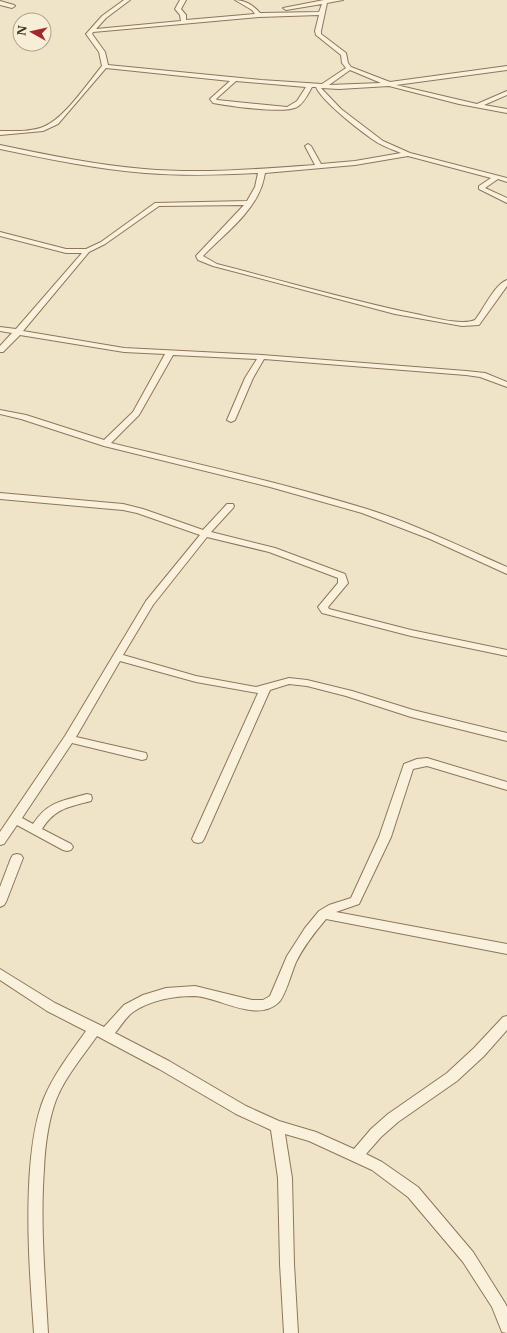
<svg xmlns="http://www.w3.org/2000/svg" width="507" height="1333" viewBox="0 0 507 1333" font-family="'Libre Baskerville',serif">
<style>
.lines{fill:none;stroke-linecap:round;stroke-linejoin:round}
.street-casing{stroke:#8d765c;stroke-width:2}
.street{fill:#faf1dc;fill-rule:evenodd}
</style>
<rect width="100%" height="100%" fill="#f0e4c8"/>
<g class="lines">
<!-- street casing -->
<g class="street-casing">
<g id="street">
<path d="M 124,0 L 130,0 L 106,18 L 96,29 L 181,21 L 180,15 L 175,9 L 180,0 L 186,0 L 181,9 L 186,15 L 186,20 L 255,14 L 252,10 L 235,0 C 245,0 254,6 260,13 L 319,12 L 322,4 L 286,10 L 283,8 L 324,0 L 343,0 L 327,3 L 321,31 L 321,34 L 346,53 L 348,63 L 351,67 L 390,82 L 507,66 L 507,70 L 396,85 L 477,104 L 507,91 L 507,95 L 484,105 L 507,109 L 507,113 L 459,104 L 389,86 L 339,89 L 321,88 L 341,109 L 383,141 L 410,153 L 507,178 L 507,182 L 498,179 L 485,188 L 507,198 L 507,203 L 479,189 L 479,186 L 491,178 L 408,156 L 355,165 L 265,173 C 264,178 263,183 261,188 C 251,215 222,236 203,256 L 217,264 C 283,281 349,300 416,314 C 431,317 461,326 475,320 C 484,309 494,285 507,280 L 507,286 L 479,325 L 462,326 L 395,314 L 213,266 L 198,260 L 196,256 L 244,205 L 159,206 L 105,244 L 89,252 L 23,331 L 124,348 L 262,355 L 466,371 L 485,373 L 507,382 L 507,387 L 480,377 L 466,375 L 264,359 L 253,378 L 235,420 L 231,422 L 227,420 L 245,378 L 257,359 L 173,355 L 139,415 L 111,443 C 197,464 283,483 367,509 C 415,524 461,547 507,567 L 507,574 L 430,539 L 362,513 L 270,487 L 104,446 L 21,419 L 0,414 L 0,410 L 26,415 L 104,440 L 133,412 L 165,354 L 124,352 L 20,335 L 3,352 L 0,352 L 0,346 L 12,333 L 0,331 L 0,327 L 16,329 L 82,253 L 66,253 L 0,236 L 0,232 L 66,249 L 86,249 L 101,242 L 155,203 L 247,201 L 255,187 L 258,173 C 221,175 183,176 145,173 C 96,169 48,159 0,149 L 0,145 C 48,155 96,165 144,169 C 201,174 258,169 315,165 L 305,146 L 308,144 L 311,146 L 321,164 L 355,161 L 401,153 C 394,150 385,147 378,143 C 364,134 322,102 316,87 L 312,87 C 308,94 304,103 297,107 C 284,114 229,106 213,103 L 210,99 L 211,98 L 230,81 L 106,68 L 58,124 L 43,131 L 0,135 L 0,131 C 14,131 30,132 43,127 C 64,119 87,84 102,66 L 99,52 L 86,34 L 102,16 ZM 319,15 L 315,31 L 316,35 L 341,55 L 342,63 L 346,68 L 322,84 L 261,80 L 108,65 L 105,52 L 92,34 L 93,32 L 259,17 ZM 350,70 L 381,83 L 329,85 ZM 236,81 L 306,87 L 297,101 L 287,107 L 217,100 L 216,99 Z"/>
<path d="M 0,1 L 14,5 L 15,6 L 12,8 L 0,5 Z"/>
<path d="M 0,493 L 123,504 L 143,509 L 203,530 L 227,504 L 233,504 L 234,506 L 233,508 L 211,532 L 275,548 L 345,574 L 348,583 L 328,607 L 329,609 L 411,630 L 507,650 L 507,656 L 411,636 L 322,613 L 318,607 L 338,583 L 338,578 L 269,552 L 207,537 L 153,605 L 123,655 L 196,676 L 256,687 L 289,678 L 307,680 L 352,691 L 413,710 L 507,733 L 507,741 L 411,717 L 346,696 L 307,686 L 289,684 L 270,690 L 204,839 L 202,842 L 198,843 L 194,842 L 192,839 L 258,693 L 196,682 L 120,661 L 76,737 L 146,753 L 147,756 L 146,759 L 142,760 L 72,743 L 22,818 L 33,824 C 48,801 63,801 87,794 L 91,795 L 92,798 L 91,801 C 69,807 55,808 42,829 L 71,844 L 73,847 L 71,850 L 67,851 L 63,850 L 17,825 L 4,844 L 0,845 L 0,832 L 65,736 L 146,601 L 200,535 L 137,513 L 123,510 L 0,499 Z"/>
<path d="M 427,758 L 507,782 L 507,790 L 427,766 L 413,769 L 391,837 L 359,904 L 336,912 L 507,944 L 507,954 L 326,919 C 315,932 304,946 296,962 C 292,971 285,998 278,1003 C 256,1023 219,997 194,996 C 173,996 151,1000 133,1012 C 126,1017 121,1026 115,1033 L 169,1061 L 246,1106 L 279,1121 L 316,1132 L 354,1149 L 371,1129 L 388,1114 L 447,1073 L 474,1048 L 503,1017 L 507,1016 L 507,1030 L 484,1056 L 457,1081 L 398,1122 L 381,1137 L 366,1154 L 382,1162 L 418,1187 L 473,1252 L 505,1303 L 507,1307 L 507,1333 L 502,1332 L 492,1307 L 463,1262 L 408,1197 L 372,1170 L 309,1141 L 285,1134 L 292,1178 L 294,1264 L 298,1333 L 284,1333 L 280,1264 L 278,1178 L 271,1130 L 236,1114 L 159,1069 L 97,1036 C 83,1056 65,1077 56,1100 C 48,1122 45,1146 44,1169 C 40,1224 45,1278 48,1333 L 34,1333 C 30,1278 26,1224 30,1169 C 32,1145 35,1120 44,1098 C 54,1074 71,1052 86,1031 L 47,1011 L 0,980 L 0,969 L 55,1003 L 104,1027 L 124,1005 L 143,995 L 166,988 L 195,986 L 252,1000 L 263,1000 L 270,996 L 287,956 L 305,928 L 319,911 L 329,905 L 351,898 L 379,837 L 404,764 L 417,759 Z"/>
<path d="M 17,854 L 21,855 L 23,858 L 6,902 L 4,905 L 0,907 L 0,887 L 11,858 L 13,855 Z"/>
</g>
</g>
<!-- street -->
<use href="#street" class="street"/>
</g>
<!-- north arrow -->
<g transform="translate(32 32) rotate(278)"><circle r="19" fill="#f7eed8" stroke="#ada18e"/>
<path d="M0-3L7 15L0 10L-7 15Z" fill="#9e2a2b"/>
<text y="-6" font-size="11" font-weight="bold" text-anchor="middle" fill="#3d2e20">N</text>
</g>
</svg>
